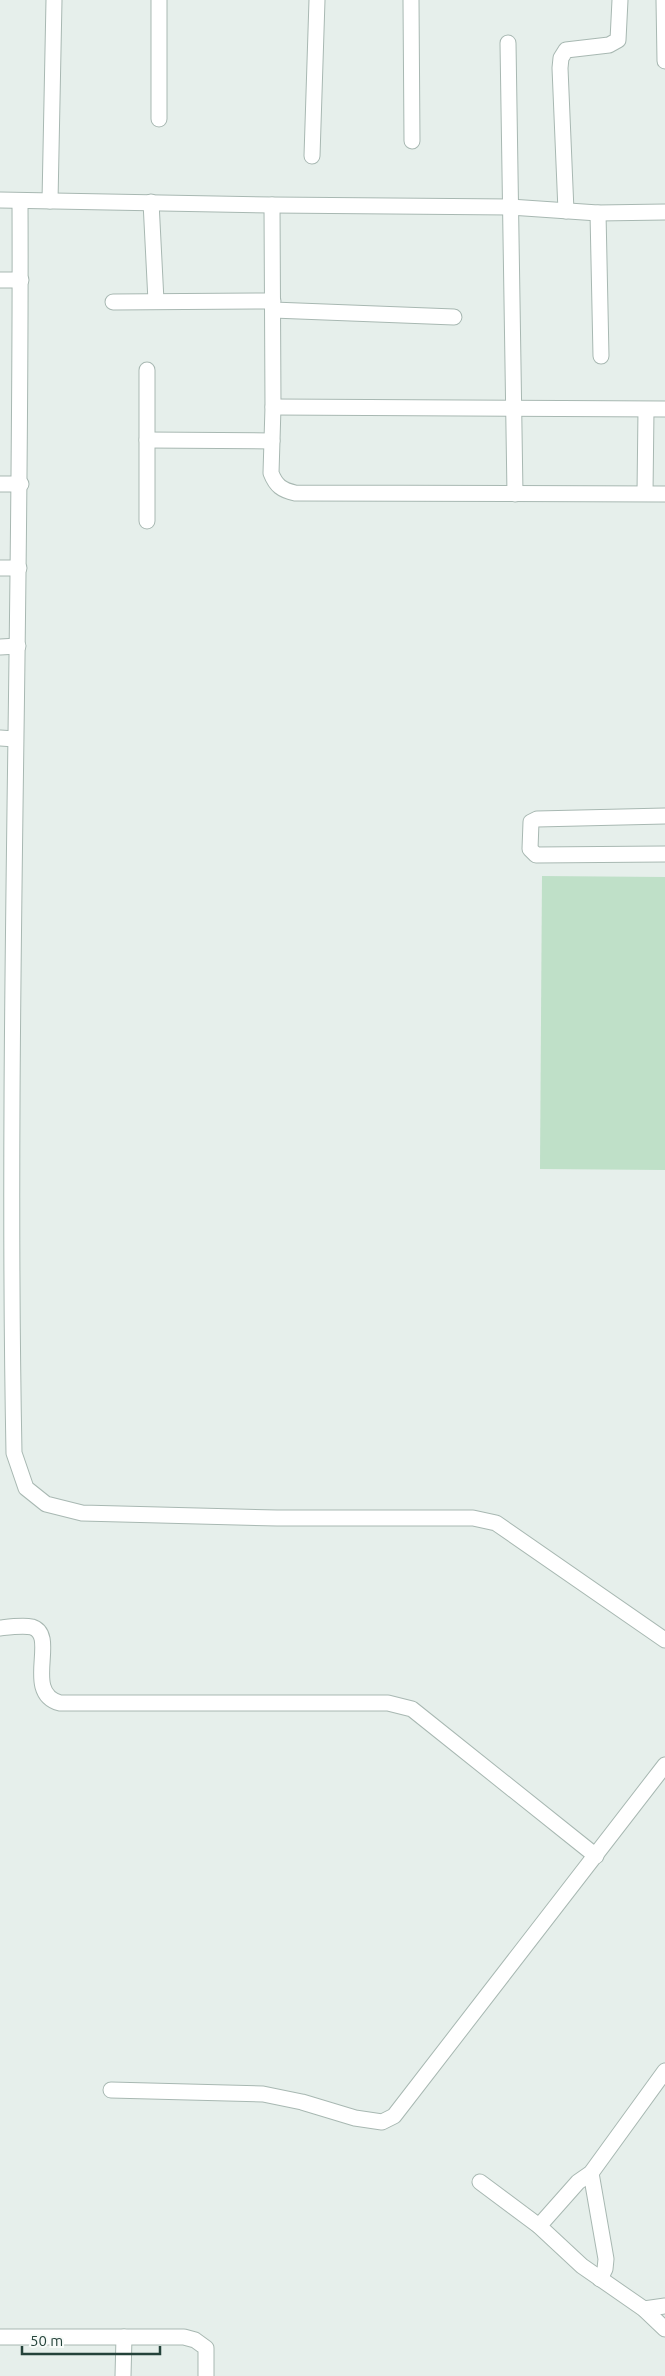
<svg xmlns="http://www.w3.org/2000/svg" width="665" height="2376" viewBox="0 0 665 2376" font-family="Ubuntu,sans-serif">
<style>
.green{fill:#bfe0c8}
.lines{fill:none;stroke-linecap:round;stroke-linejoin:round}
.minor-casing{stroke:#a8b8b2;stroke-width:17}
.minor{stroke:#fff;stroke-width:15}
</style>
<rect width="100%" height="100%" fill="#e6efeb"/>
<!-- green -->
<path class="green" d="M 542,876 L 665,877 L 665,1170 L 540,1169 Z"/>
<g class="lines">
<!-- minor casing -->
<g class="minor-casing">
<g id="minor">
<path d="M 159,0 L 159,119"/>
<path d="M 411,0 L 412,141"/>
<path d="M 664,0 L 665,61"/>
<path d="M 508,43 L 515,494"/>
<path d="M 312,156 L 317,0"/>
<path d="M 0,200 L 272,205 L 510,207 L 598,213 L 665,212"/>
<path d="M 20,201 C 22,618 6,1036 14,1453 L 26,1488 L 46,1504 L 82,1513 L 277,1518 L 473,1518 L 496,1523 L 665,1640"/>
<path d="M 50,201 L 54,0"/>
<path d="M 151,202 L 156,301"/>
<path d="M 272,205 L 273,407 L 271,473 C 276,486 282,490 295,493 L 665,494"/>
<path d="M 566,211 L 560,68 L 561,58 L 566,50 L 609,45 L 618,40 L 620,0"/>
<path d="M 598,213 L 601,356"/>
<path d="M 0,280 L 21,280"/>
<path d="M 113,302 L 273,301"/>
<path d="M 273,310 L 454,317"/>
<path d="M 147,370 L 147,521"/>
<path d="M 273,407 L 665,409"/>
<path d="M 147,440 L 272,441"/>
<path d="M 0,484 L 21,484"/>
<path d="M 645,493 L 646,410"/>
<path d="M 0,568 L 19,568"/>
<path d="M 0,647 L 18,646"/>
<path d="M 0,738 L 15,739"/>
<path d="M 665,816 L 537,819 L 531,822 L 530,849 L 536,855 L 665,854"/>
<path d="M 0,1628 C 9,1627 23,1625 32,1627 C 59,1635 22,1693 60,1703 L 388,1703 L 412,1709 L 596,1856"/>
<path d="M 111,2090 L 263,2094 L 302,2102 L 355,2118 L 382,2122 L 394,2116 L 665,1765"/>
<path d="M 591,2173 L 606,2259 L 605,2269 L 600,2279"/>
<path d="M 480,2182 L 539,2226 L 582,2266 L 644,2309 L 665,2329"/>
<path d="M 539,2226 L 578,2182 L 591,2173 L 665,2071"/>
<path d="M 644,2309 L 665,2306"/>
<path d="M 0,2337 L 184,2337 L 195,2340 L 206,2348 L 206,2376"/>
<path d="M 123,2376 L 124,2337"/>
</g>
</g>
<!-- minor -->
<use href="#minor" class="minor"/>
</g>
<!-- scale -->
<path d="M22 2346v8h138v-8" fill="none" stroke="#24423a" stroke-width="2.5"/>
<text x="30" y="2346" font-size="15" fill="#24423a" stroke="#f7fbf9" stroke-width="4" paint-order="stroke">50 m</text>
</svg>
